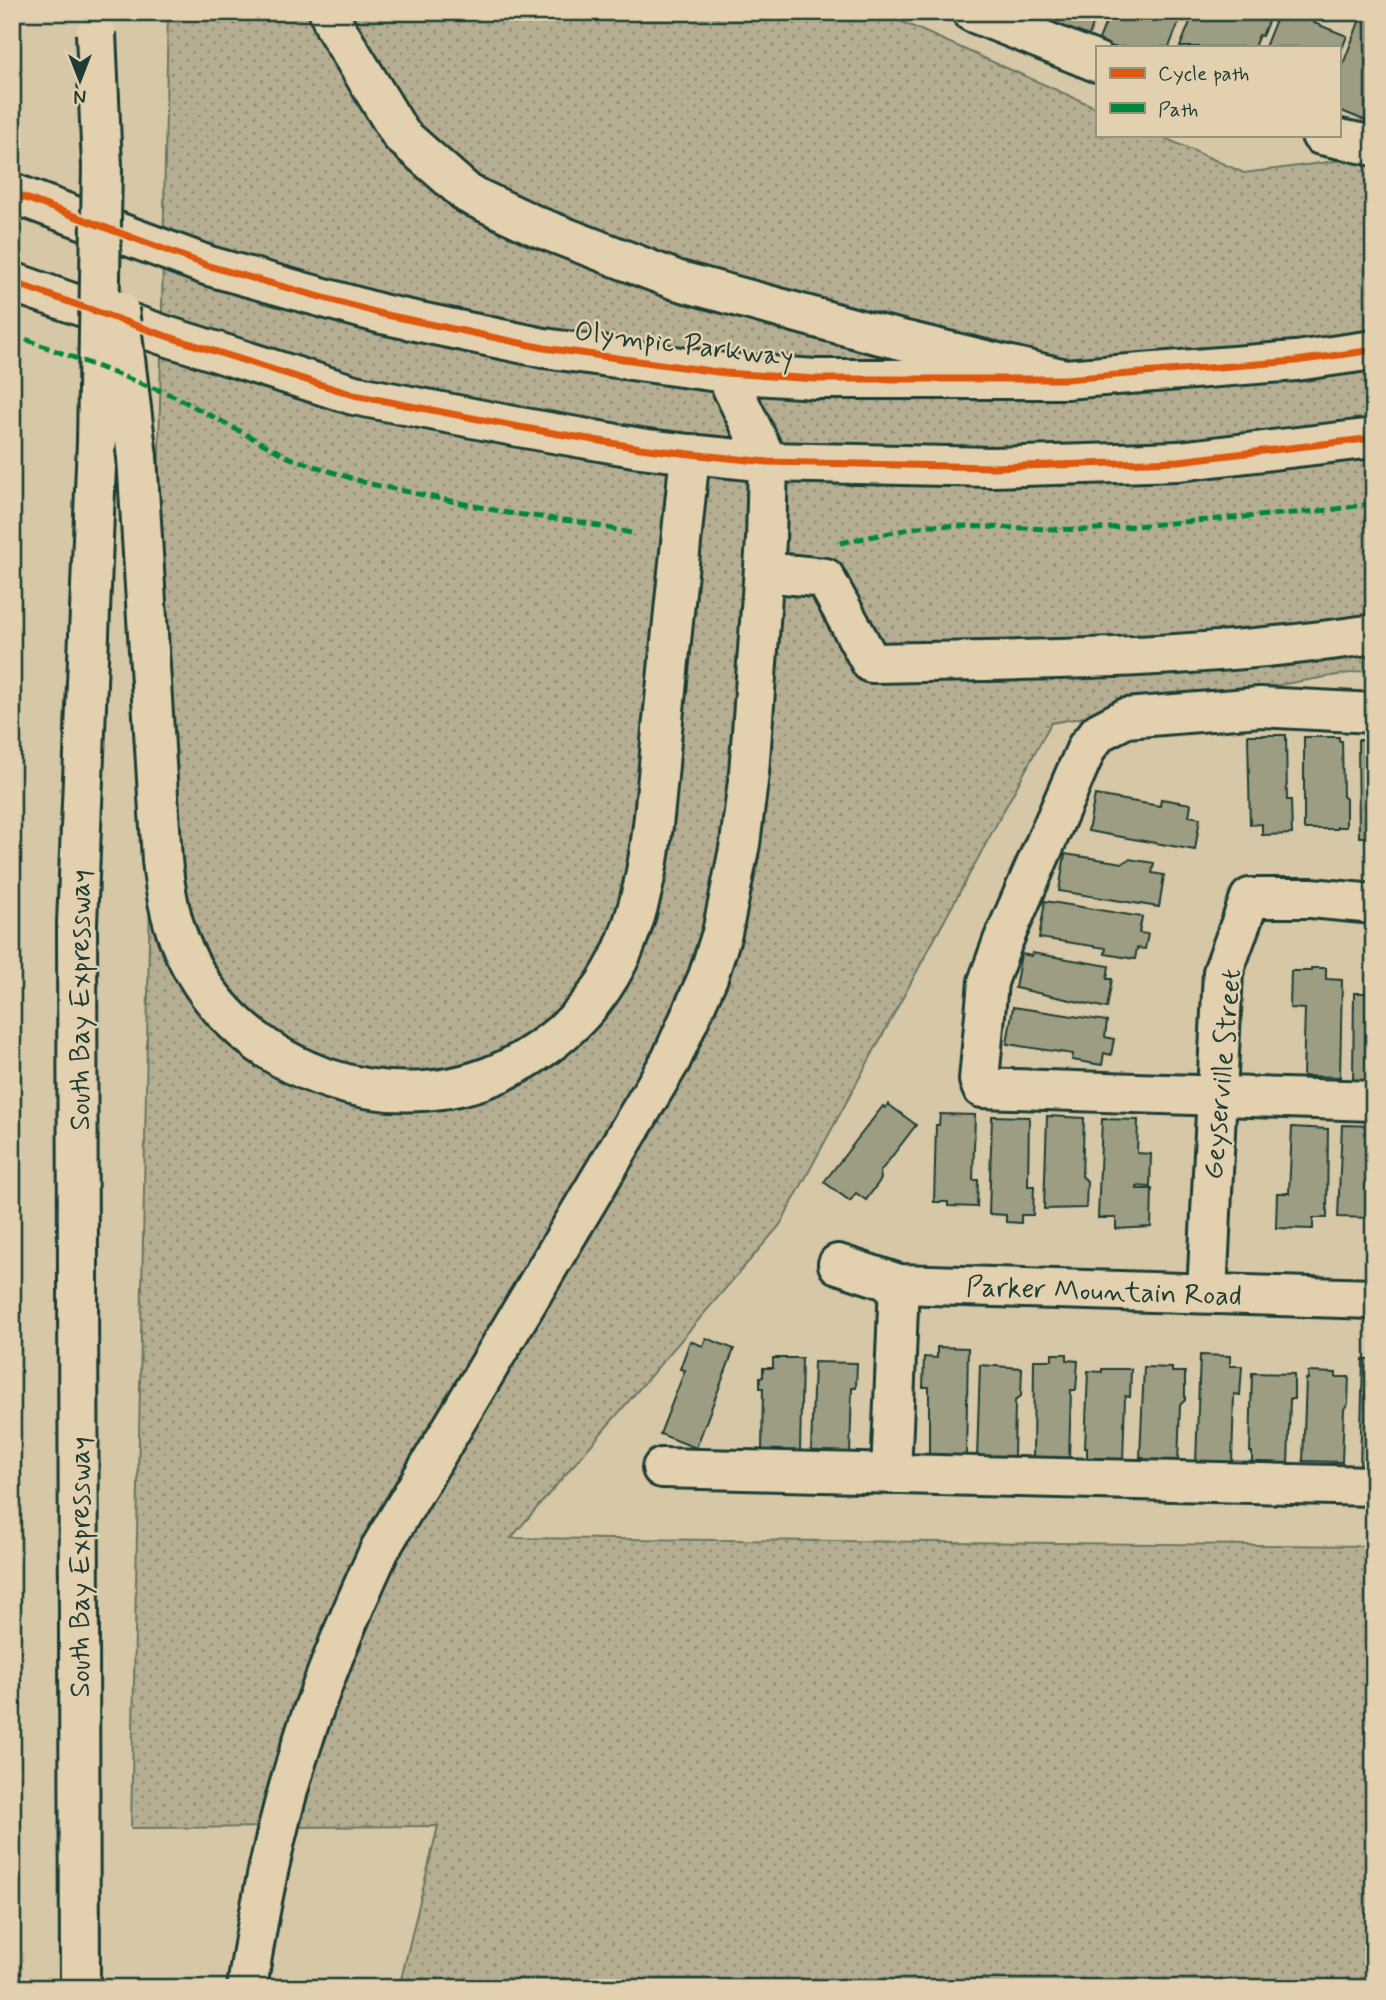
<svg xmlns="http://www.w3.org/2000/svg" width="1386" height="2000" viewBox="0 0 1386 2000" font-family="Mynerve,sans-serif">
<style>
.grass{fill:url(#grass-dots);stroke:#6a7663;stroke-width:2}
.building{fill:#9d9d83;stroke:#1f3d34;stroke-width:2}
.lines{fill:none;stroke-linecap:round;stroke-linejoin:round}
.minor-casing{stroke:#1f3d34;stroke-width:44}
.major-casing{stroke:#1f3d34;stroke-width:44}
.highway-casing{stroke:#1f3d34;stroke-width:44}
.minor{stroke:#e2d0ae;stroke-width:38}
.major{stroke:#e2d0ae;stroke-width:38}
.highway{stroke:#e2d0ae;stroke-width:38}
.highway-bridge-casing{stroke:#1f3d34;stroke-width:44;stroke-linecap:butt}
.highway-bridge{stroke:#e2d0ae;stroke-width:38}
.quiet{stroke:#00873e;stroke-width:5;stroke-dasharray:10 5;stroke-linecap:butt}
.cycleway-casing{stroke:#e2d0ae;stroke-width:11}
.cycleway{stroke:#de580e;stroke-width:7}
.labels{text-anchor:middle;stroke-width:5;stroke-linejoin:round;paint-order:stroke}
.street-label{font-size:28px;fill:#1f3d34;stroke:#e2d0ae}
</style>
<defs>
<pattern id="grass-dots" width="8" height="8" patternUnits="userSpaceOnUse" patternTransform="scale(1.75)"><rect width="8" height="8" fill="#b5ae92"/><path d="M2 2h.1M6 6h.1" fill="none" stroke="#938f78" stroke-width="1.8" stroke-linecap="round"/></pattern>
</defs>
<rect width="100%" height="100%" fill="#d6c7a7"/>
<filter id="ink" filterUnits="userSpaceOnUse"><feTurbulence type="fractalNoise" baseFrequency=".0143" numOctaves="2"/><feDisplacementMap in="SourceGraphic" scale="14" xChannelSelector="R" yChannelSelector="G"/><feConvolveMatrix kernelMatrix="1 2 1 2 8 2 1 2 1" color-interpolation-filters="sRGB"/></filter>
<g filter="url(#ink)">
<!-- grass -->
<path class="grass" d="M 168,12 L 880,12 L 1097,108 L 1097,135 L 1158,135 L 1244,173 L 1374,156 L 1374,669 L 1051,723 L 780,1225 L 511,1538 L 1374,1546 L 1374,1988 L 399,1988 L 438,1826 L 131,1828 Z"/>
<!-- building -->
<g class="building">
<path d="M 1024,12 L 1098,12 L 1088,38 Z"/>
<path d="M 1110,12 L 1183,12 L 1169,47 L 1113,47 L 1098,42 Z"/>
<path d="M 1194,12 L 1272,12 L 1262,36 L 1259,35 L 1254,47 L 1180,47 Z"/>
<path d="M 1279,12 L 1296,15 L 1297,12 L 1311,12 L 1318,15 L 1314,23 L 1347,36 L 1339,56 L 1339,47 L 1265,47 Z"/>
<path d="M 1362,14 L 1374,18 L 1374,124 L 1339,110 L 1339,75 Z"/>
<path d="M 1248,735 L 1286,735 L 1287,800 L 1291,800 L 1292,834 L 1262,835 L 1262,824 L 1250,825 Z"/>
<path d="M 1304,737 L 1339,737 L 1339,741 L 1342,741 L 1343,796 L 1346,799 L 1346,827 L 1337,827 L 1337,829 L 1304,829 Z"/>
<path d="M 1358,740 L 1374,740 L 1374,837 L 1359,837 Z"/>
<path d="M 1095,795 L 1160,806 L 1161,799 L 1191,804 L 1189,816 L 1200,818 L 1195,850 L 1088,831 Z"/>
<path d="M 1065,854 L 1123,863 L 1129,859 L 1154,863 L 1152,873 L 1164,875 L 1159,907 L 1059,891 Z"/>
<path d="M 1045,901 L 1142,917 L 1139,933 L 1148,934 L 1145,949 L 1137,948 L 1135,959 L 1105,954 L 1106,948 L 1039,938 Z"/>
<path d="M 1032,953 L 1109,966 L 1107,979 L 1112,979 L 1107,1008 L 1015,988 L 1021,954 L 1032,956 Z"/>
<path d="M 1311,968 L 1326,968 L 1326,979 L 1342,980 L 1340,1077 L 1303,1076 L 1305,1009 L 1290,1008 L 1291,971 L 1311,971 Z"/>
<path d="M 1367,988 L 1374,988 L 1374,1080 L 1353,1080 L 1354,993 L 1367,993 Z"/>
<path d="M 1013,1007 L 1107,1021 L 1105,1037 L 1114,1039 L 1111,1055 L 1104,1053 L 1102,1065 L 1072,1060 L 1073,1054 L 1007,1044 Z"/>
<path d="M 888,1104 L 916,1125 L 880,1172 L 881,1179 L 866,1200 L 856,1193 L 850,1201 L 824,1182 L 883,1106 L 885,1108 Z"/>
<path d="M 940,1114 L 975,1115 L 973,1180 L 978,1180 L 977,1207 L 948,1206 L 948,1202 L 934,1202 L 936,1125 L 939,1125 Z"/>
<path d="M 992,1116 L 1029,1117 L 1028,1186 L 1034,1186 L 1033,1215 L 1021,1215 L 1021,1223 L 1006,1222 L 1006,1215 L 989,1214 Z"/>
<path d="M 1047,1116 L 1084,1118 L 1082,1176 L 1087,1181 L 1086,1208 L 1044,1209 Z"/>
<path d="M 1102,1119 L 1138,1120 L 1137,1153 L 1151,1154 L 1150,1187 L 1137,1186 L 1137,1189 L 1152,1189 L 1151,1227 L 1116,1229 L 1116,1218 L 1098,1218 Z"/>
<path d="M 1342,1125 L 1374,1126 L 1374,1217 L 1371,1218 L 1338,1217 Z"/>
<path d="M 1292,1127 L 1328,1129 L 1327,1218 L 1313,1218 L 1313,1229 L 1276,1228 L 1277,1193 L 1289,1193 Z"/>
<path d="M 706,1338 L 734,1349 L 696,1448 L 660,1434 L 685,1370 L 680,1369 L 690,1341 L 703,1346 Z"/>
<path d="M 937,1347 L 968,1348 L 966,1456 L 929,1454 L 929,1387 L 923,1387 L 924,1357 L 937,1358 Z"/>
<path d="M 1052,1354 L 1067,1354 L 1067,1360 L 1078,1361 L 1076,1390 L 1071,1390 L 1069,1459 L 1033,1458 L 1034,1360 L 1052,1360 Z"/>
<path d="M 1200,1355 L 1230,1356 L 1230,1366 L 1242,1366 L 1240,1395 L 1234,1394 L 1232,1463 L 1196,1462 Z"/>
<path d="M 773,1358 L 802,1358 L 800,1452 L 762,1451 L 763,1388 L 760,1388 L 760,1377 L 763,1377 L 763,1368 L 773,1368 Z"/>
<path d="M 1363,1359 L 1374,1359 L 1374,1467 L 1360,1466 Z"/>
<path d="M 814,1362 L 857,1363 L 856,1388 L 852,1388 L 850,1454 L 811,1452 Z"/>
<path d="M 980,1365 L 1022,1368 L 1021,1396 L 1015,1401 L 1014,1458 L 977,1458 Z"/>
<path d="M 1144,1367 L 1172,1368 L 1172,1372 L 1185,1372 L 1185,1400 L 1180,1405 L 1178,1464 L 1142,1462 L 1143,1457 L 1140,1457 Z"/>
<path d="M 1102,1369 L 1131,1369 L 1130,1397 L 1125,1396 L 1123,1462 L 1087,1461 L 1087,1448 L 1085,1448 L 1088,1371 L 1102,1372 Z"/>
<path d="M 1308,1372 L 1336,1373 L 1336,1377 L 1349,1377 L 1348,1404 L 1344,1409 L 1342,1462 L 1303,1461 L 1306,1379 L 1308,1379 Z"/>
<path d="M 1252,1373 L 1294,1374 L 1294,1399 L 1290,1399 L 1288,1466 L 1252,1465 L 1252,1452 L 1250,1452 Z"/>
</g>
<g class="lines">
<!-- minor casing -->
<g class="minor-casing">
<g id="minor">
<path d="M 972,12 L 1097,62"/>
<path d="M 1321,135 L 1374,146"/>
<path d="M 764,572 L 825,578 L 871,663 C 1039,660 1207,659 1374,634"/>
<path d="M 1374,713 L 1260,707 L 1126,718 L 1099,732 L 1087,747 L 1003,941 L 988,982 L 979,1080 L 982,1088 L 1374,1101"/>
<path d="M 838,1264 L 899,1284 L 1374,1299"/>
<path d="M 1207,1293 L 1223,972 L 1250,898 L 1311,898 L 1374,904"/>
<path d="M 662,1468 L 1374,1486"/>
<path d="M 891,1474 L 899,1284"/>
</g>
</g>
<!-- major casing -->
<g class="major-casing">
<g id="major">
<path d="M 12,193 L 209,266 L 382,314 L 544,348 L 725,373 L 816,379 L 1065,379 L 1296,361 L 1374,350"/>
<path d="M 12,282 L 166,336 L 354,395 L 519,427 L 640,448 L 690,454 L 768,462 L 992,467 L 1179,461 L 1374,438"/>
</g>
</g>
<!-- highway casing -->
<g class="highway-casing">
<g id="highway">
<path d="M 329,12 L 335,27 L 401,135 L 468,194 L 536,226 L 676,280 L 868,332 L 1065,379"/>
<path d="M 137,457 L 162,860 C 165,891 170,921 183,949 C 239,1077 404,1131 524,1060 C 564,1036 597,1003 618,961 C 652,890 655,807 662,730 C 672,638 681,546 690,454"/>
<path d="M 80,1988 L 77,924 L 97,442"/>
<path d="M 247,1988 C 259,1908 275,1829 299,1753 C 321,1683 349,1616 380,1549 L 671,1060 L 708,977 L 722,933 L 740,844 L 749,773 L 766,540 L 768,462 L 725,373"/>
</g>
</g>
<!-- minor -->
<use href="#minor" class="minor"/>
<!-- major -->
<use href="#major" class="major"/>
<!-- highway -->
<use href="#highway" class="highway"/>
<!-- highway-bridge casing -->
<g class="highway-bridge-casing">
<g id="highway-bridge">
<path d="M 96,33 L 102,166 L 97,442"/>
<path d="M 119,310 L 137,457"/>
</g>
</g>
<!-- highway-bridge -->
<use href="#highway-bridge" class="highway-bridge"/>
<!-- quiet -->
<g class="quiet">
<path d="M 12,334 L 174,396 L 290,458 L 366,483 L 508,513 L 580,522 L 631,533"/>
<path d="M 840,543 L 929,525 L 1085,530 L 1330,510 L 1374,503"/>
</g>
<!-- cycleway casing -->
<g class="cycleway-casing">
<g id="cycleway">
<path d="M 12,193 L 209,266 L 382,314 L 544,348 L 725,373 L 816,379 L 1065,379 L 1296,361 L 1374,350"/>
<path d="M 12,282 L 166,336 L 354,395 L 519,427 L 640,448 L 690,454 L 768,462 L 992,467 L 1179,461 L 1374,438"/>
</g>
</g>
<!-- cycleway -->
<use href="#cycleway" class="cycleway"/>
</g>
</g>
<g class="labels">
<!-- street labels -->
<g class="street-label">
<text transform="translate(684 343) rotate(7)" y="10">Olympic Parkway</text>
<text transform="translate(79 1000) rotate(-90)" y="10">South Bay Expressway</text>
<text transform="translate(1221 1074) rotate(-85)" y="10">Geyserville Street</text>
<text transform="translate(1104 1290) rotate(2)" y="10">Parker Mountain Road</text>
<text transform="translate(79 1567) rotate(-90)" y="10">South Bay Expressway</text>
</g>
</g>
<!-- margin -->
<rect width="1386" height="2000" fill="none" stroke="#e2d0ae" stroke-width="42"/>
<rect x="21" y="21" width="1344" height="1958" fill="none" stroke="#1f3d34" stroke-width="2.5" filter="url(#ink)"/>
<!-- legend -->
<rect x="1096" y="46" width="245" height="91" fill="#e2d0ae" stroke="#94957d" stroke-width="2"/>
<rect x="1110" y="68" width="35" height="10" fill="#de580e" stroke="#94957d" stroke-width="2"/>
<text x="1158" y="80" font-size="21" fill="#1f3d34">Cycle path</text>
<rect x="1110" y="103" width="35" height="10" fill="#00873e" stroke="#94957d" stroke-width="2"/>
<text x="1158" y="116" font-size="21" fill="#1f3d34">Path</text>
<!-- north arrow -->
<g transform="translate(80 80) rotate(180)" stroke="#e2d0ae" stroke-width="5" paint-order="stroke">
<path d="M0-5L12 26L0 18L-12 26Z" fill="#1f3d34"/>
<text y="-10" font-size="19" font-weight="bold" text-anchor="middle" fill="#1f3d34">N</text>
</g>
</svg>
